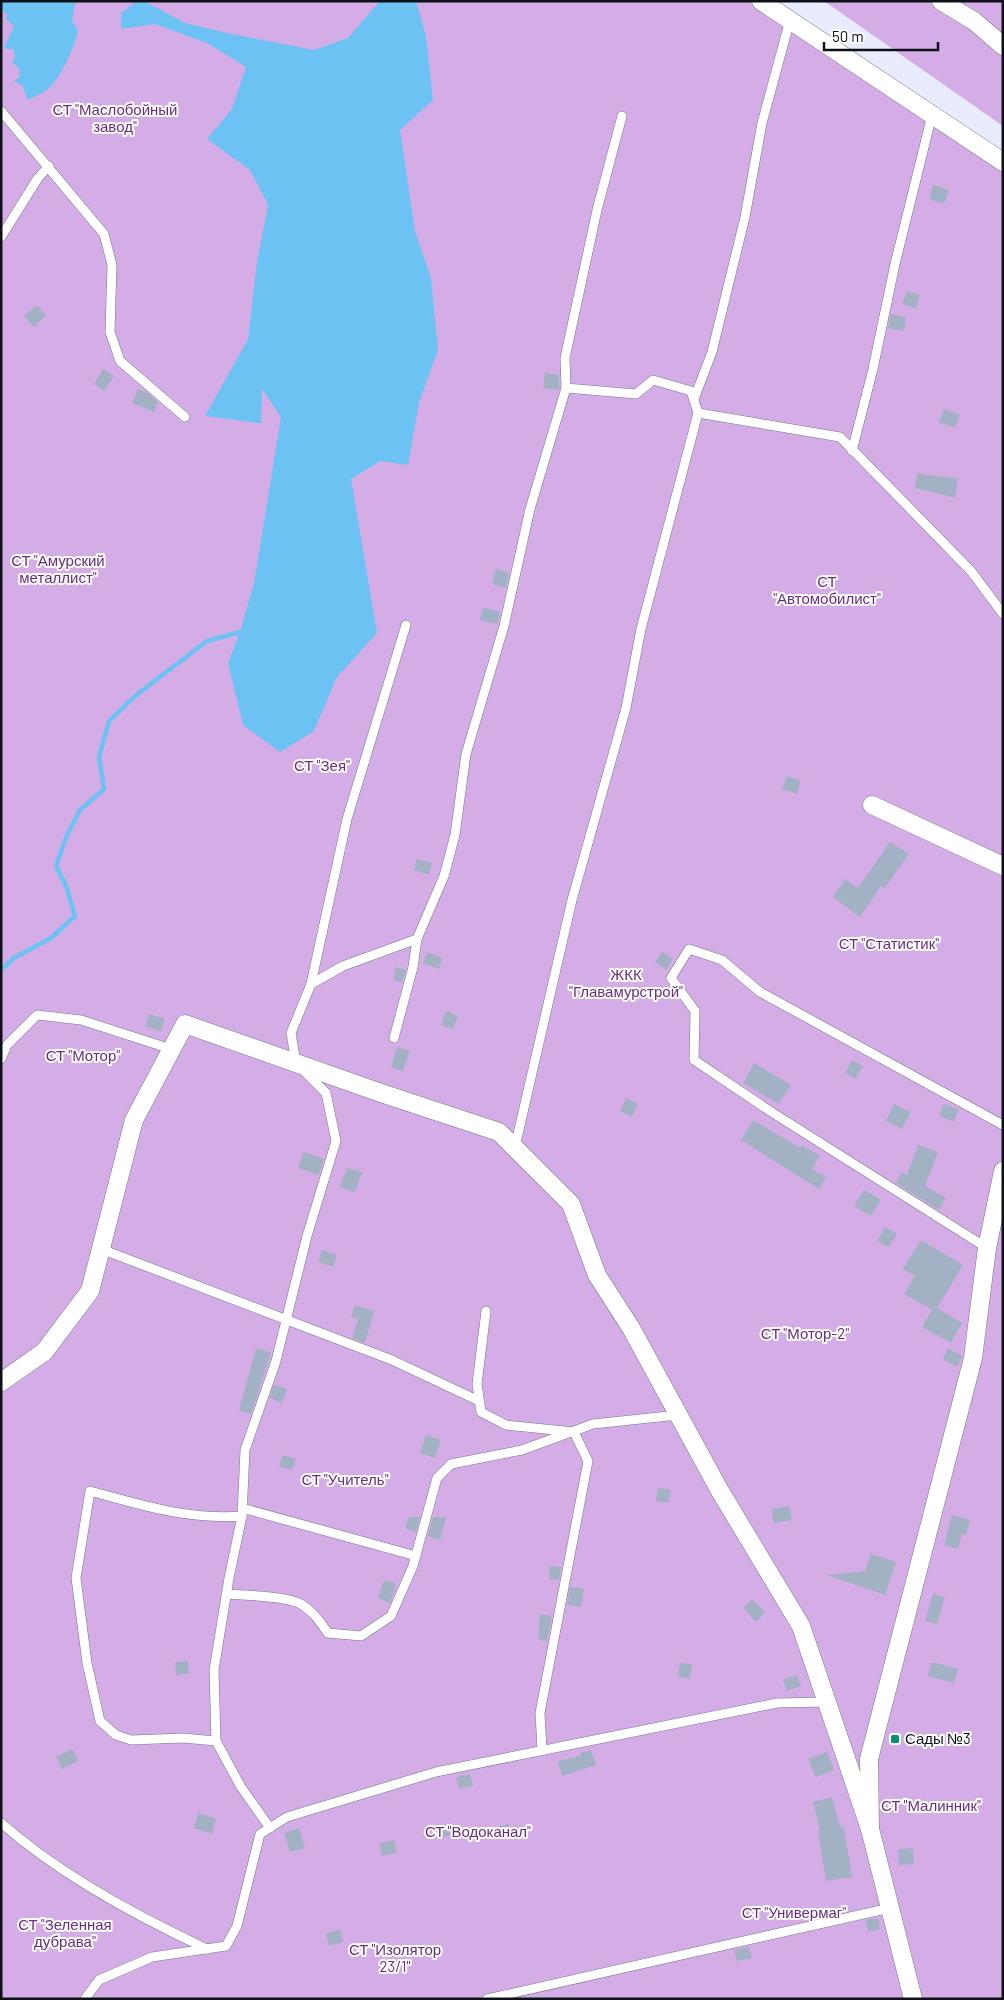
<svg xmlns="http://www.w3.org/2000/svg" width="1004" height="2000" viewBox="0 0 1004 2000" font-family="Barlow,sans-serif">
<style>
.green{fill:#d5ade6}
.water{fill:#6cc2f3}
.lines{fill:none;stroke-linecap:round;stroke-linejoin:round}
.stream{stroke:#6cc2f3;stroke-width:4.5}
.building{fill:#a3b1c4}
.lane-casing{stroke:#73778b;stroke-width:10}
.street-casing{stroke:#73778b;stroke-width:19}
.lane{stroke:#fff;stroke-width:9}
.street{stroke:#fff;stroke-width:18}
.poi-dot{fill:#079079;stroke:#fff;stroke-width:2}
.labels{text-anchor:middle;stroke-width:4;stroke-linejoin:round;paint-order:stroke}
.park-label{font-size:15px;fill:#682d7e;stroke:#fff}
.poi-label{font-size:15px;fill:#0e1017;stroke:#fff;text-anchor:start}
</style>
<rect width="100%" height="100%" fill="#e8ecfe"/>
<!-- green -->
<g class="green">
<path d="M 1,1 L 753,1 L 1003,172 L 1003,1999 L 1,1999 Z"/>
<path d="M 824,1 L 1003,1 L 1003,126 Z"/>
</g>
<!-- water -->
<g class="water">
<path d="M 1,1 L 78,1 L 75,4 L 72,21 L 78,30 C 75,46 63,73 51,86 C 46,92 35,96 28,100 L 22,85 L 14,81 L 20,77 L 19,69 L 12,62 L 15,58 L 14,50 L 4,48 L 14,26 L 6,19 L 7,15 L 1,9 Z"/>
<path d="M 137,1 L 144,1 L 185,23 L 231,34 L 314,50 L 348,38 L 380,1 L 416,1 L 426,36 L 433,100 L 400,130 L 415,231 L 431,278 L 438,350 L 419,402 L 408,465 L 380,461 L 351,479 L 377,633 L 337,677 L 314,731 L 280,752 L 243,725 L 228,663 L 240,632 L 254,583 L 281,417 L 262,389 L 261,423 L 205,416 L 248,339 L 257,262 L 268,205 L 250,170 L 207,139 L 232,109 L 246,67 L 207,43 L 155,24 L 121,29 L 121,13 Z"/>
</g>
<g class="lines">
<!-- stream -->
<path class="stream" d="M 1,970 L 14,958 L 51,938 L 75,916 L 66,886 L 56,866 L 67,835 L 80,810 L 104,789 L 99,757 L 109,721 L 135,696 L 207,641 L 240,632"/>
</g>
<!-- building -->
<g class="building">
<path d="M 933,185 L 949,190 L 944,204 L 929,199 Z"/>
<path d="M 907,291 L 920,295 L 916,308 L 902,304 Z"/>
<path d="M 37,305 L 46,315 L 34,327 L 24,316 Z"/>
<path d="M 891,314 L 906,317 L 904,331 L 888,328 Z"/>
<path d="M 103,369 L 114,376 L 104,391 L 94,384 Z"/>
<path d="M 545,373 L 559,375 L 559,390 L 543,388 Z"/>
<path d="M 138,389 L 148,393 L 158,402 L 154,412 L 132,403 Z"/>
<path d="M 944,409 L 960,415 L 955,428 L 939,422 Z"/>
<path d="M 917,474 L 958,478 L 955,498 L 915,488 Z"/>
<path d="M 496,569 L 509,573 L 506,588 L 492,584 Z"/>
<path d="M 483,607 L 500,612 L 497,624 L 480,620 Z"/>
<path d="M 787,776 L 801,781 L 797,794 L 782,789 Z"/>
<path d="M 890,842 L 909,854 L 884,889 L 881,886 L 860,917 L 833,897 L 845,879 L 858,888 Z"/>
<path d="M 417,859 L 432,863 L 429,875 L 414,870 Z"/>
<path d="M 662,951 L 673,959 L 666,970 L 655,962 Z"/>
<path d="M 427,952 L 442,958 L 439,969 L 423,963 Z"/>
<path d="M 396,967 L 406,970 L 402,982 L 393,980 Z"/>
<path d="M 446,1011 L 458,1016 L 453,1029 L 441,1025 Z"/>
<path d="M 149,1014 L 165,1019 L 161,1032 L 145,1026 Z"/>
<path d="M 397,1047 L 410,1051 L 403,1071 L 391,1067 Z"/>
<path d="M 852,1060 L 863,1066 L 855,1079 L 845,1073 Z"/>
<path d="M 754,1063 L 791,1085 L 779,1104 L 743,1083 Z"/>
<path d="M 626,1098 L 638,1104 L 632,1117 L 620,1111 Z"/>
<path d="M 894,1104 L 911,1112 L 902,1129 L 886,1121 Z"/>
<path d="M 944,1104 L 959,1110 L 953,1122 L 939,1115 Z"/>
<path d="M 753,1120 L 800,1148 L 802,1145 L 820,1156 L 812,1169 L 826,1177 L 819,1189 L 741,1140 Z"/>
<path d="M 918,1145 L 938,1152 L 925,1186 L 946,1198 L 939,1210 L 896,1183 L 902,1172 L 907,1175 Z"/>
<path d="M 304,1152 L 324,1159 L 319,1175 L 298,1168 Z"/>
<path d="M 347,1168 L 362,1172 L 355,1192 L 340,1187 Z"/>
<path d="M 864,1190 L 881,1200 L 871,1216 L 854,1206 Z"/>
<path d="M 885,1227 L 897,1234 L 889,1247 L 877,1241 Z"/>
<path d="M 921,1240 L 963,1265 L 937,1308 L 962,1323 L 951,1343 L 922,1327 L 932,1310 L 904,1294 L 915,1276 L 903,1269 Z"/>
<path d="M 322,1250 L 337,1255 L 333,1267 L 318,1262 Z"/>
<path d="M 355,1305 L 374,1311 L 365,1343 L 352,1338 L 358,1319 L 351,1317 Z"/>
<path d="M 256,1348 L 271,1353 L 251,1414 L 239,1410 Z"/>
<path d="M 948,1348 L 962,1356 L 957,1367 L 943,1359 Z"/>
<path d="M 274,1385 L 287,1389 L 282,1403 L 270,1398 Z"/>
<path d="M 426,1435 L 441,1440 L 435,1458 L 420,1453 Z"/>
<path d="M 283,1455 L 296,1459 L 292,1470 L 279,1466 Z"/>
<path d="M 658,1488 L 671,1490 L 668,1503 L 656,1501 Z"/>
<path d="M 789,1506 L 792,1520 L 774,1523 L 771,1509 Z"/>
<path d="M 952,1515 L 970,1520 L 966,1535 L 962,1534 L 958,1549 L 944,1545 Z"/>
<path d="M 409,1517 L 420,1517 L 416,1532 L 405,1528 Z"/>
<path d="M 433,1517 L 446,1517 L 440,1540 L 428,1536 Z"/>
<path d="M 871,1554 L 896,1562 L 885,1595 L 827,1575 L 865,1571 Z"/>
<path d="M 550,1566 L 561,1567 L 559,1580 L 549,1579 Z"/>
<path d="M 384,1580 L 396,1584 L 390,1603 L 378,1598 Z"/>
<path d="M 570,1587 L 584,1589 L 581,1607 L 567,1605 Z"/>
<path d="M 933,1594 L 945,1597 L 937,1624 L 925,1621 Z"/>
<path d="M 752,1599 L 765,1612 L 756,1622 L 743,1608 Z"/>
<path d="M 540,1614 L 552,1616 L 547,1641 L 538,1640 Z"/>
<path d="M 188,1661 L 189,1674 L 176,1675 L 175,1662 Z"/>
<path d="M 932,1662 L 958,1669 L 954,1683 L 928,1676 Z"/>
<path d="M 680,1663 L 692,1664 L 690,1678 L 678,1677 Z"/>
<path d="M 797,1675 L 801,1686 L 787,1691 L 783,1680 Z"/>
<path d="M 72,1749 L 78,1761 L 62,1769 L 56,1757 Z"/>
<path d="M 591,1750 L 596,1765 L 562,1776 L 558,1761 L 581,1756 L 580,1753 Z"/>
<path d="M 827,1752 L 834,1770 L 816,1777 L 808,1759 Z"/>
<path d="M 470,1774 L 473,1786 L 459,1789 L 456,1777 Z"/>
<path d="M 832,1797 L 840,1827 L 844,1827 L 852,1877 L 826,1881 L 818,1831 L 820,1831 L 813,1802 Z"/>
<path d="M 198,1813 L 216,1819 L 212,1834 L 194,1828 Z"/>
<path d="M 450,1823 L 454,1834 L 439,1838 L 435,1827 Z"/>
<path d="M 509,1824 L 511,1835 L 494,1839 L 491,1828 Z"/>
<path d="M 299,1828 L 305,1848 L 290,1852 L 284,1833 Z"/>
<path d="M 394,1840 L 397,1852 L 382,1856 L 379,1844 Z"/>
<path d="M 913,1848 L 914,1864 L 899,1865 L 898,1849 Z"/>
<path d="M 878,1918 L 880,1929 L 868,1932 L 865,1920 Z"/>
<path d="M 340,1930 L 343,1942 L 329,1946 L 326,1933 Z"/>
<path d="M 749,1947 L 752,1958 L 737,1961 L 734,1950 Z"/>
</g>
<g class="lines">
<!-- lane casing -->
<g class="lane-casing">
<g id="lane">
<path d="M 1,111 L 104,234 L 112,265 L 110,332 L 120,361 L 185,417"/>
<path d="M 1,237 L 38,178 L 49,166"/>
<path d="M 566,388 L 636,394 L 653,380 L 691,391 L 698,413"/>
<path d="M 694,399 L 712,352 L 745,217 L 762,123 L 790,20"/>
<path d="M 852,451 L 873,369 L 895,264 L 932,115"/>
<path d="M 311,984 L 347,819 L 406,625"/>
<path d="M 394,1038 L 413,967 L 417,939"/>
<path d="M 1,1059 L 7,1045 L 37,1015 L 81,1020 L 171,1049"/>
<path d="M 515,1147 L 572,900 L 626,708 L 641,629 L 698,413 L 840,437 L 971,571 L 1003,614"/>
<path d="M 987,1248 L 773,1113 L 694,1060 L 695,1011 L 671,978 L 689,949 L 722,960 L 760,992 L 1003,1125"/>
<path d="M 101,1249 L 392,1360 L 479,1401"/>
<path d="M 486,1311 L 477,1384 L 481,1412 L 506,1425 L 574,1432 L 588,1461 L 540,1713 L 542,1750"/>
<path d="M 242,1508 L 416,1556"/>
<path d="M 226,1594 C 243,1595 287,1596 301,1604 C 313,1611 320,1622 328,1633 L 361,1636 L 391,1616 L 413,1566 L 437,1478 L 451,1464 L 522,1450 L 593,1424 L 678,1415"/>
<path d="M 216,1741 L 183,1738 L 131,1740 L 116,1735 L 100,1721 L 87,1663 L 76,1578 L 90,1491 C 141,1505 188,1520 242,1516"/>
<path d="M 1,1823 C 60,1875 136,1916 207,1949"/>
<path d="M 270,1828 L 241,1787 L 216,1741 L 214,1670 L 229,1578 L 242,1516 L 245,1450 L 276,1361 L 307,1236 L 336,1141 L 326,1093 L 296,1063 L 291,1033 L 311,984 L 343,966 L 417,939 L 444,876 L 455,835 L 466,754 L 504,626 L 530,509 L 566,388 L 565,358 L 597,210 L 622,116"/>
<path d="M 85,1999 L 99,1980 L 152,1957 L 226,1946 L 237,1926 L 260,1834 L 287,1817 L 436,1772 L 777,1703 L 827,1702"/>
<path d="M 487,1999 L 890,1908"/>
</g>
</g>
<!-- street casing -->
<g class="street-casing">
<g id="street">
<path d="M 761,1 L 1003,162"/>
<path d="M 941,1 L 974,21 L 1003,46"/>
<path d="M 872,805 L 1003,866"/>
<path d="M 1,1382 L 44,1352 L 90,1291 L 134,1120 L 185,1024 L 381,1093 L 499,1132 L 571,1204 L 597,1275 L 631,1328 L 720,1491 L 801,1626 L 870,1829"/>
<path d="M 913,1999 L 870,1829 L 869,1759 L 973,1358 L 987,1248 L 1003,1171"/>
</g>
</g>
<!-- lane -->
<use href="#lane" class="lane"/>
<!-- street -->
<use href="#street" class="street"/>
</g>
<!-- markers -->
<rect class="poi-dot" x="890" y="1734" width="10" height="10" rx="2.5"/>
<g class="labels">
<!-- park labels -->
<g class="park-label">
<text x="115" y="115">СТ "Маслобойный<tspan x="115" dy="17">завод"</tspan></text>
<text x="58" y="566">СТ "Амурский<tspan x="58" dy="17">металлист"</tspan></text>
<text x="827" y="587">СТ<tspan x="827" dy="17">"Автомобилист"</tspan></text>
<text x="322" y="771">СТ "Зея"</text>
<text x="889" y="949">СТ "Статистик"</text>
<text x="626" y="980">ЖКК<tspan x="626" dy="17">"Главамурстрой"</tspan></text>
<text x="83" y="1061">СТ "Мотор"</text>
<text x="805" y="1339">СТ "Мотор-2"</text>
<text x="345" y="1485">СТ "Учитель"</text>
<text x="931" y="1811">СТ "Малинник"</text>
<text x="478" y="1837">СТ "Водоканал"</text>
<text x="794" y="1918">СТ "Универмаг"</text>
<text x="65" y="1930">СТ "Зеленная<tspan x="65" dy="17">дубрава"</tspan></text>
<text x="395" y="1955">СТ "Изолятор<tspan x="395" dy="17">23/1"</tspan></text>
</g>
<!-- poi labels -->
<g class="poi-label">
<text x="905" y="1744">Сады №3</text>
</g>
</g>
<!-- border -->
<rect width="1004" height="2000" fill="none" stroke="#0e1017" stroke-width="5"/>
<!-- scale -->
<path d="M824 42v8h114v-8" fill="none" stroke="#0e1017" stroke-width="2.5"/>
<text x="832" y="42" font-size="15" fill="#0e1017" stroke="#ffffff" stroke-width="4" paint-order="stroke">50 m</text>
</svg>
